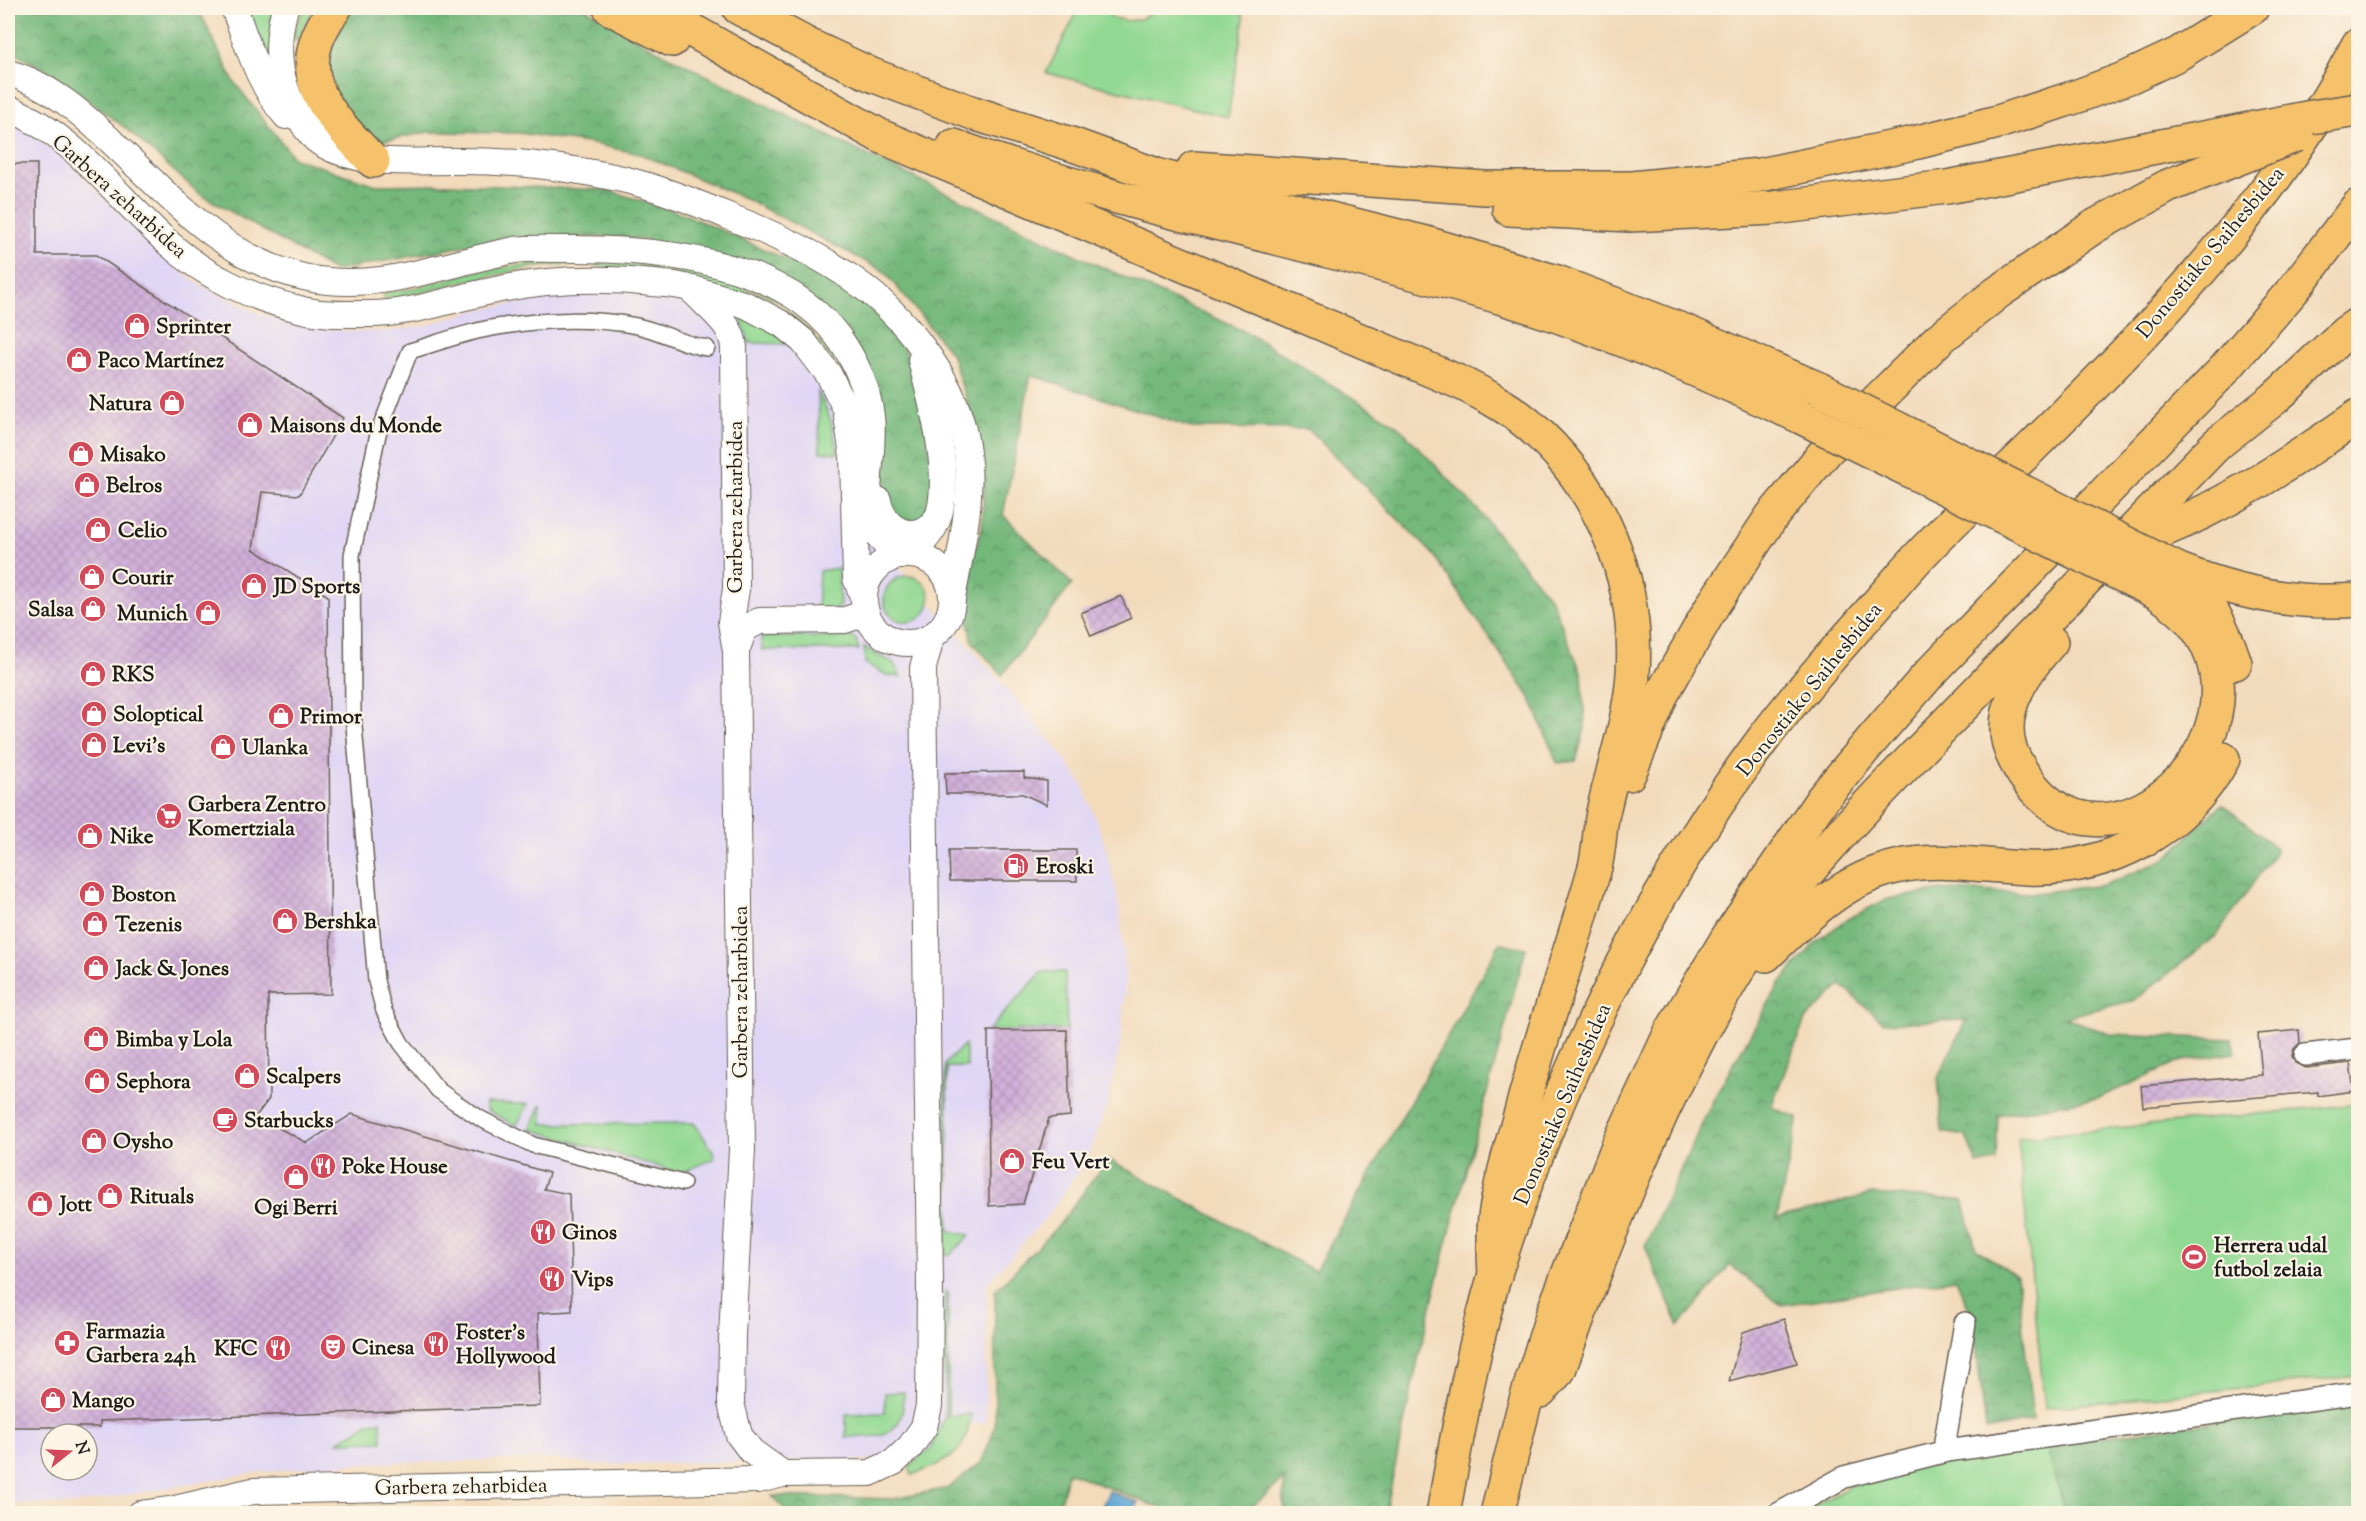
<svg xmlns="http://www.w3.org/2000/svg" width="2366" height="1521" viewBox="0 0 2366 1521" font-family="'Sorts Mill Goudy',serif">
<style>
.built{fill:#dfd5f5;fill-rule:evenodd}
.green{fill:#91d892;stroke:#567a57;stroke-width:1.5}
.forest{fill:url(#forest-crowns);stroke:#486a4c;stroke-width:1.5}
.water{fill:#5ea6d4;stroke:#3d6178;stroke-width:1.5}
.building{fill:url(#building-cross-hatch)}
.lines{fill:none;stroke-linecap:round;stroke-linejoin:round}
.pedestrian-casing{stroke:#675e54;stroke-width:18}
.minor-casing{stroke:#675e54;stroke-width:24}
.tertiary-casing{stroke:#675e54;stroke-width:28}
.motorway-casing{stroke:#675e54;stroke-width:36}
.pedestrian{stroke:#fff;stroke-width:15}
.minor{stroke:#fff;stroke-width:21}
.tertiary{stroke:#fff;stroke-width:26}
.motorway{stroke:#f5c16b;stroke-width:33}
.motorway-bridge-casing{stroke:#675e54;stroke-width:36;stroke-linecap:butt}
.motorway-bridge{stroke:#f5c16b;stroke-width:33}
.labels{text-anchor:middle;stroke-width:4.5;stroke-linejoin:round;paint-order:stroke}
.street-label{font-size:21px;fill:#1c1c1c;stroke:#fcf5e5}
.poi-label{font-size:21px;font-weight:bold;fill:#1c1c1c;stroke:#fcf5e5;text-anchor:start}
</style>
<defs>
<pattern id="forest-crowns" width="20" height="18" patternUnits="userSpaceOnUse" patternTransform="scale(1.5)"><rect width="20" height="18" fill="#74b87c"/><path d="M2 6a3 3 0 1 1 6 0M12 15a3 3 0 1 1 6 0" fill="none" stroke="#5e9565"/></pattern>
<pattern id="building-cross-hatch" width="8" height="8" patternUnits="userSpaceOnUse" patternTransform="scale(1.5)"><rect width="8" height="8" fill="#d2b0da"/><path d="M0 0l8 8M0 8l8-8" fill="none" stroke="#b497ba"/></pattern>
</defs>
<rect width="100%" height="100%" fill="#fcf5e5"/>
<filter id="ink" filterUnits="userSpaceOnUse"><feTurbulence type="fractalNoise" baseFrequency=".0167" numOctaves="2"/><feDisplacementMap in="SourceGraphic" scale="12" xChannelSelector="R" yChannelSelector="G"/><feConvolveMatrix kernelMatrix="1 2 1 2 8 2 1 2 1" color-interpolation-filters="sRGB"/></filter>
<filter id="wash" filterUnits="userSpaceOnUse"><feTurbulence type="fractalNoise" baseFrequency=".008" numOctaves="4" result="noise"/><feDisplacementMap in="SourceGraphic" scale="24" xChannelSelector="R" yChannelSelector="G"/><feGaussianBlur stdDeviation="1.35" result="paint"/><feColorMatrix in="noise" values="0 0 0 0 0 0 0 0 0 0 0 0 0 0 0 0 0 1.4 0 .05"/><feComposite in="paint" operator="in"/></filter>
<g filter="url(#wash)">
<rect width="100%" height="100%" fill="#f2dabb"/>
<!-- built -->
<path class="built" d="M 8,120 L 23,128 L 63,157 L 172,265 L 198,284 L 260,314 L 312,328 L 358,332 L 392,331 L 425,326 L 477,310 L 629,285 L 668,287 L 782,329 L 837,391 L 888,556 L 1000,681 L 1057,748 L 1082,784 L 1104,842 L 1118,897 L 1126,979 L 1120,1043 L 1108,1105 L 1087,1159 L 1049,1214 L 987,1284 L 986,1423 L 948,1424 L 924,1459 L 595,1464 L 552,1459 L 359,1463 L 257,1472 L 70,1505 L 8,1503 ZM 51,1434 L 87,1434 L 87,1470 L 51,1470 Z"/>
<!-- green -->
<g class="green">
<path d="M 248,8 L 272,8 L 273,77 Z"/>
<path d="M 304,8 L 316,8 L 305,22 L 299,39 L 295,39 L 294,32 Z"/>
<path d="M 1073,8 L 1099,8 L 1114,18 L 1128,21 L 1141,19 L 1158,8 L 1239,8 L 1244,18 L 1228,117 L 1046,73 L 1074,18 Z"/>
<path d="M 557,260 C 640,263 736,265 802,324 C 814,334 823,347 833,358 L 833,366 L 668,273 L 580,264 L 535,267 L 460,282 L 409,296 L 384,299 L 384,293 L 411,289 L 474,272 Z"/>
<path d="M 737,314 L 767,327 L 788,344 L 749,343 L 744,327 Z"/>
<path d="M 818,391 L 830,418 L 838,453 L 820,452 Z"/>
<path d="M 838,568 L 840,608 L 817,611 L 819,571 Z"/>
<circle cx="907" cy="599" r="23"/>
<path d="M 761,637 L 851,637 L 856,639 L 859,650 L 762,650 Z"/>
<path d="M 864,646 L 873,653 L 893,662 L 901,677 L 886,675 L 865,663 Z"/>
<path d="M 1042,972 L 1065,972 L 1067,1030 L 988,1031 Z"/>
<path d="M 965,1044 L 967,1067 L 947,1067 L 949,1231 L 970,1235 L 949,1256 L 946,1255 L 945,1064 Z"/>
<path d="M 485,1103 L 529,1104 L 516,1126 L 487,1110 Z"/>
<path d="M 542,1104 L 543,1124 L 694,1123 L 713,1151 L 714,1159 L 680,1173 L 530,1129 Z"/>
<path d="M 2358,1104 L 2358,1376 L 2045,1408 L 2018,1138 Z"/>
<path d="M 945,1291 L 948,1292 L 948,1416 L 971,1414 C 966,1457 948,1460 912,1475 L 909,1467 L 931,1448 L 945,1417 Z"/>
<path d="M 904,1392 C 903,1400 904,1410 901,1417 C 893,1439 866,1438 846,1437 L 846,1414 L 885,1413 L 885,1393 Z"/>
<path d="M 381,1421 L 382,1441 L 338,1442 L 370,1422 Z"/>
<path d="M 2046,1444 L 2066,1513 L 1800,1514 L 1856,1483 L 1946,1455 Z"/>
<path d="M 352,1507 L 346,1513 L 282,1513 Z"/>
</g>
<!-- forest -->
<g class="forest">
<path d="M 8,8 L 198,8 L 234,82 L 294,158 L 376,185 L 448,184 L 607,190 L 684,214 L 851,288 L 902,342 L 922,396 L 937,500 L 923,518 L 901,522 L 886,501 L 881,421 L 842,332 L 664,244 L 626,237 L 511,237 L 334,271 L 200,194 L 124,127 L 47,70 L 8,50 Z"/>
<path d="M 348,8 L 585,8 L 654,49 L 840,142 L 1082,258 L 1246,332 L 1397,425 L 1478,510 L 1551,599 L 1582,674 L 1585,728 L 1576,761 L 1557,763 L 1531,699 L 1433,554 L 1308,429 L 1191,428 L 1031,375 L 1003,515 L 1072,584 L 1002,675 L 971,640 L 967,613 L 970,568 L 982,526 L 984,488 L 975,425 L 951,353 L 884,271 L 744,198 L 640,154 L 594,144 L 519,133 L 428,132 L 382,141 L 358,132 L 321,88 L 325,37 Z"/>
<path d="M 2222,804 L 2277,849 L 2217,935 L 2135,1000 L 2065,1017 L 2109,1034 L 2231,1039 L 2236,1053 L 2182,1061 L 2098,1098 L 1998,1115 L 1996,1161 L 1977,1165 L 1966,1136 L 1942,1132 L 1938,1077 L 1966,1020 L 1884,1023 L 1841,985 L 1805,1020 L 1771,1107 L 1798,1118 L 1777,1218 L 1872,1194 L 1963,1200 L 1976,1249 L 2017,1276 L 2033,1420 L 1986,1430 L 1973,1319 L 1956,1279 L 1781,1305 L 1730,1265 L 1679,1326 L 1645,1246 L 1717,1092 L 1781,982 L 1816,942 L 1846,920 L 1887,899 L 1943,890 L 2034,893 L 2104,885 L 2164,860 Z"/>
<path d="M 1500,943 L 1526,948 C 1476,1136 1421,1323 1386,1513 L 1284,1513 L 1284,1479 L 1245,1513 L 1173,1513 L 1068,1472 L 1057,1513 L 789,1513 L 772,1496 L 894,1499 L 948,1488 L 982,1462 L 995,1427 L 995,1291 L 1059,1225 L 1108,1159 L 1315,1271 Z"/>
<path d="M 2358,1403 L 2358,1513 L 2066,1513 L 2046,1444 Z"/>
<path d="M 352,1507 L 401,1509 L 401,1513 L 346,1513 Z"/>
</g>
<!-- water -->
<path class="water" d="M 1109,1491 L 1138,1503 L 1133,1513 L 1119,1513 L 1102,1506 Z"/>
<g id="blocks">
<!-- building -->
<g class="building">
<path d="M 8,164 L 37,164 L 37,255 L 96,255 L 343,418 L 299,495 L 262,492 L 253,549 L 328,596 L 331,994 L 268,995 L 269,1099 L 256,1116 L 307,1143 L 352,1114 L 549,1173 L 544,1189 L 569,1194 L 572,1311 L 538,1313 L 540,1406 L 100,1421 L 100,1427 L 8,1427 Z"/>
<path d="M 1121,596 L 1131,618 L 1091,636 L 1081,613 Z"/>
<path d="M 1024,772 L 1024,778 L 1047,781 L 1047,805 L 1023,794 L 946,794 L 945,773 Z"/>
<path d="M 949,850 L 1076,850 L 1077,881 L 950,881 Z"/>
<path d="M 1067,1030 L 1070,1116 L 1049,1118 L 1023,1204 L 989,1206 L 988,1031 Z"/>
<path d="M 2299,1030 L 2300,1043 L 2294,1049 L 2292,1056 L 2295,1063 L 2306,1068 L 2350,1063 L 2354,1091 L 2318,1096 L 2318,1092 L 2143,1107 L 2141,1086 L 2262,1075 L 2258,1034 Z"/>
<path d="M 1784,1319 L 1797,1363 L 1729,1381 L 1743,1332 Z"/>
</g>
</g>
</g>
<g filter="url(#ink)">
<use href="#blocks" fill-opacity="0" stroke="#675e54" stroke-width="1.5"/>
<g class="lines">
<!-- pedestrian casing -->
<g class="pedestrian-casing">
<path id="pedestrian" d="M 683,1183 L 533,1145 L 481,1119 L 455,1102 L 438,1090 L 401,1043 L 384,1011 L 376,981 L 353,714 L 352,555 L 378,434 L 410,351 C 441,342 472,330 504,326 C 546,319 595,318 637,326 C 662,331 683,345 707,348"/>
</g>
<!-- minor casing -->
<g class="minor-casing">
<g id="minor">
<path d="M 2305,1055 L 2358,1049"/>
<path d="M 1947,1451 L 1945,1441 L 1965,1323"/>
<path d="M 1778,1514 L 1844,1477 L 1947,1451 L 2358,1393"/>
</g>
</g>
<!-- tertiary casing -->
<g class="tertiary-casing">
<g id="tertiary">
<path d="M 234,8 C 248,45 259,85 286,116"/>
<path d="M 285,8 C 274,47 278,85 301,120 C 306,129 313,139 322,144 C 365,168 412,160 459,161 C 482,161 505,162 528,164 C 564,168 600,173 634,182 C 675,193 715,211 755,227 C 789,242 824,258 854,280 C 902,313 952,376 964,434 C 976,490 962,543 952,599"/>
<path d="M 8,73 C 48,83 84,115 114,144 C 171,198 227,262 308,278 C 379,293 446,263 515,250 C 530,248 547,249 562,249 C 639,248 740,256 804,303 C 840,329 865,372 871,416 C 877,466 848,524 900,556"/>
<path d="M 8,108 C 73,134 115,195 166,241 C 204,276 253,299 303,310 C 322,315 346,314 366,314 C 408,315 450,299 491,291 C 544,279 599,277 653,283 C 663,284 675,284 685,287 C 693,289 702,301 709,307 C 721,319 733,330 734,348 L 736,589 L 731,622 L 736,651 L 742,1150 L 732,1335 L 731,1403 L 739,1435 L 751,1451 L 783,1474"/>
<path d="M 693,289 L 746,305 L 782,324 L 803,341 L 829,375 L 846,409 L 853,456 L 856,578 L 864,599"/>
<path d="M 878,500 C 883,532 917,546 937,518"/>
<path d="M 907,555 C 918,547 929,538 935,525 C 955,484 932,403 921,360"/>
<circle cx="908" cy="599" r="44"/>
<path d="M 736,651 L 744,629 L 759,621 L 845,620 L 866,613"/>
<path d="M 140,1514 L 175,1509 L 253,1491 L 758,1480 L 783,1474 L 870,1473 L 894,1462 L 910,1447 L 924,1427 L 929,1406 L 930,1285 L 923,668 L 931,637"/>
</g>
</g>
<!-- motorway casing -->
<g class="motorway-casing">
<g id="motorway">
<path d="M 335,8 C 285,74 327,112 373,161"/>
<path d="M 610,8 L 672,40"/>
<path d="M 652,8 L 880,136 L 1461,383 C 1485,395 1508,407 1528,424 C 1600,485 1639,579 1633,674 C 1630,719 1614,764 1604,808 C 1599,827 1600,848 1595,867 C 1572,949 1543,1029 1521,1112 C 1512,1143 1499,1186 1495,1217 C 1493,1236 1494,1257 1495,1276"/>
<path d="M 739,8 L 810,46 L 872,75 L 973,113 L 1074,145 L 1159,176 L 1426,243 L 1557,282 L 1684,331 L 1819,389"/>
<path d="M 954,146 C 1134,211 1323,244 1506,299 C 1607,330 1705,373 1801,417"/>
<path d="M 1194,168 L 1485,188 L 1632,188 L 1760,175 L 1914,143 L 1998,122 L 2078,96 L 2129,77 L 2178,54 L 2252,8"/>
<path d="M 1509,209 L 1630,215 L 1774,208 L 1947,187 L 2073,163"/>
<path d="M 2159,532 C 2231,503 2295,460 2358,416"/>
<path d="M 2177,569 C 2206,596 2223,625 2235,663"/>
<path d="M 2182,571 C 2238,593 2297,605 2358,600"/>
<path d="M 2051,642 C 2023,673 1992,717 2015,760 C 2104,929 2324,696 2156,592"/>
<path d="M 1629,774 L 1662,694 L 1714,603 L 1772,516 L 1827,450 L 1939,339 L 1997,293 L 2095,226"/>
<path d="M 1766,955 C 1804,918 1843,879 1896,867 C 1940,857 1983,866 2027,868 C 2108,871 2184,831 2223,759"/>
<path d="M 1540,1391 L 1559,1370 C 1612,1221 1671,1071 1758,938 C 1799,877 1851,822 1902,769 L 2217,444 L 2275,398 L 2345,333 L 2358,324"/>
<path d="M 1443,1514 C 1458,1432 1472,1350 1496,1271 C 1554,1087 1645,898 1761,742 C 1792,700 1828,660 1863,620 C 1885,596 1905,570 1928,547 C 1960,513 1997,482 2030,449 C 2153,328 2278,199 2358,45"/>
<path d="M 1497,1514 L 1523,1410 L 1553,1313 L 1618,1146 L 1671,1032 L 1728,937 L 1823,798 L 1876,735 L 1930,673 L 2223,371 L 2293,290 L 2358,206"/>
</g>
</g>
<!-- pedestrian -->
<use href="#pedestrian" class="pedestrian"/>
<!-- minor -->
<use href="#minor" class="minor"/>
<!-- tertiary -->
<use href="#tertiary" class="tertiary"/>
<!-- motorway -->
<use href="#motorway" class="motorway"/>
<!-- motorway-bridge casing -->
<g class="motorway-bridge-casing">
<g id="motorway-bridge">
<path d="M 2073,163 L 2312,117 L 2358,110"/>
<path d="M 2095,226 L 2168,186 L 2297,135"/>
<path d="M 1819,389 L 2177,569"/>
<path d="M 1801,417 L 2156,592"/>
</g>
</g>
<!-- motorway-bridge -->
<use href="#motorway-bridge" class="motorway-bridge"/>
</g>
</g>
<!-- icons -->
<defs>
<g id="shop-disc" transform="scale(1.35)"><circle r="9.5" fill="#d1495b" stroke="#fcf5e5"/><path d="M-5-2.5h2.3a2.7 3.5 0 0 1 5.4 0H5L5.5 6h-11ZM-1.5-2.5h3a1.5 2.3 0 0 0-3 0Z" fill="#fff"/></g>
<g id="supermarket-disc" transform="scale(1.35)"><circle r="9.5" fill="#d1495b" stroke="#fcf5e5"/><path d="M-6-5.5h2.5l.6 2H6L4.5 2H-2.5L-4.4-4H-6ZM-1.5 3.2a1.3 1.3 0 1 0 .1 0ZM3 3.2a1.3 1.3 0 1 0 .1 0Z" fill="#fff"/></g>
<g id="fuel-disc" transform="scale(1.35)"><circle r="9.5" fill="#d1495b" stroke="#fcf5e5"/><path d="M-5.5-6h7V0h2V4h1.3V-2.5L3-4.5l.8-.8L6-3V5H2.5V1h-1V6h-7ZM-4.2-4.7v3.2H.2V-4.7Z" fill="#fff"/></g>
<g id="cafe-disc" transform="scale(1.35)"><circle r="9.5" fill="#d1495b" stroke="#fcf5e5"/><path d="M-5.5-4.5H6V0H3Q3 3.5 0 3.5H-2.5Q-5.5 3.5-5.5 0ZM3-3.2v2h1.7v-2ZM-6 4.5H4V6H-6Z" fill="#fff"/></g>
<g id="restaurant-disc" transform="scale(1.35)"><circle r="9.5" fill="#d1495b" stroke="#fcf5e5"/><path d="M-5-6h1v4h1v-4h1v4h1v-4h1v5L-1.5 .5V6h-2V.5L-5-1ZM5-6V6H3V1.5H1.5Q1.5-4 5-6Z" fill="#fff"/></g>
<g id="stadium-disc" transform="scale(1.35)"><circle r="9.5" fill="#d1495b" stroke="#fcf5e5"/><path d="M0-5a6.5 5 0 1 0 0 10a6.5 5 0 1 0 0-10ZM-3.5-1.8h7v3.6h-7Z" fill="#fff"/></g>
<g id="pharmacy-disc" transform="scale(1.35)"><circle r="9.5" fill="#d1495b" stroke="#fcf5e5"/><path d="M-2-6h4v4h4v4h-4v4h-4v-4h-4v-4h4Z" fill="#fff"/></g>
<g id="theatre-disc" transform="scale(1.35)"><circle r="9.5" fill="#d1495b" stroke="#fcf5e5"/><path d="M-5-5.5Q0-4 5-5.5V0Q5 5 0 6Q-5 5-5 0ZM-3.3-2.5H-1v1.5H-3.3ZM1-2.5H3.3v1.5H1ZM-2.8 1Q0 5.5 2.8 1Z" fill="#fff"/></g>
</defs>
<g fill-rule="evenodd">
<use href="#shop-disc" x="137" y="326"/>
<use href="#shop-disc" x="79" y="360"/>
<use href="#shop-disc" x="172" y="403"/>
<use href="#shop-disc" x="250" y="425"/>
<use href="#shop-disc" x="81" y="454"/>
<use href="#shop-disc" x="87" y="485"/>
<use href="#shop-disc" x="98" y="530"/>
<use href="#shop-disc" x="92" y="577"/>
<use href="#shop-disc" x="254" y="586"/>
<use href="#shop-disc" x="93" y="609"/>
<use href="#shop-disc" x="208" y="613"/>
<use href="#shop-disc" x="93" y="674"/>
<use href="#shop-disc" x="94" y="714"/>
<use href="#shop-disc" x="281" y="716"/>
<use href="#shop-disc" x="94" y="745"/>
<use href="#shop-disc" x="223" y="747"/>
<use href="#supermarket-disc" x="169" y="816"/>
<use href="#shop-disc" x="90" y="836"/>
<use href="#fuel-disc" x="1016" y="866"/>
<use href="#shop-disc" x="92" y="894"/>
<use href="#shop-disc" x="285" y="921"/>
<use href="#shop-disc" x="95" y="924"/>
<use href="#shop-disc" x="96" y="968"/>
<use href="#shop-disc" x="96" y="1039"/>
<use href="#shop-disc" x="247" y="1076"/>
<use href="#shop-disc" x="97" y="1081"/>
<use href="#cafe-disc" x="225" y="1120"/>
<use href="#shop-disc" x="94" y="1141"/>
<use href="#shop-disc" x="1012" y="1161"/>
<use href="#restaurant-disc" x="323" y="1166"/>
<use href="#shop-disc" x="296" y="1177"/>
<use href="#shop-disc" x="110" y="1196"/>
<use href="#shop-disc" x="40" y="1204"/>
<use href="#restaurant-disc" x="543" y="1232"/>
<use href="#stadium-disc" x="2194" y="1257"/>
<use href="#restaurant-disc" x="552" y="1279"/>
<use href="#pharmacy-disc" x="67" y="1343"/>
<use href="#restaurant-disc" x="436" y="1344"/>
<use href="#theatre-disc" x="333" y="1347"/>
<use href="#restaurant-disc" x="278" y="1348"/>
<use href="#shop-disc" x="53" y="1400"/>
</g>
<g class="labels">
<!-- street labels -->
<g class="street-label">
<text transform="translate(120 196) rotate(42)" y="7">Garbera zeharbidea</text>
<text transform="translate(2210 252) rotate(-50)" y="7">Donostiako Saihesbidea</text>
<text transform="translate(735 507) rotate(-90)" y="7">Garbera zeharbidea</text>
<text transform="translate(1809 689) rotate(-51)" y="7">Donostiako Saihesbidea</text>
<text transform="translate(740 992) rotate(-90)" y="7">Garbera zeharbidea</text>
<text transform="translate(1562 1104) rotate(-67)" y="7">Donostiako Saihesbidea</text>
<text transform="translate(461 1486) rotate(-1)" y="7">Garbera zeharbidea</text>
</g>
<!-- poi labels -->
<g class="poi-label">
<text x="156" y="333">Sprinter</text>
<text x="98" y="367">Paco Martínez</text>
<text x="152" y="410" text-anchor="end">Natura</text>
<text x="270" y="432">Maisons du Monde</text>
<text x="100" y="461">Misako</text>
<text x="106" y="492">Belros</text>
<text x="118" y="537">Celio</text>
<text x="112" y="584">Courir</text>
<text x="274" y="593">JD Sports</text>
<text x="74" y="616" text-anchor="end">Salsa</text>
<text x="188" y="620" text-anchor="end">Munich</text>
<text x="112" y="681">RKS</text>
<text x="113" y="721">Soloptical</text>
<text x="300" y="723">Primor</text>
<text x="113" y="752">Levi's</text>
<text x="242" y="754">Ulanka</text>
<text x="188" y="811">Garbera Zentro<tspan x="188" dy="24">Komertziala</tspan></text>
<text x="110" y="843">Nike</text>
<text x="1036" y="873">Eroski</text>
<text x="112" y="901">Boston</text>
<text x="304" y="928">Bershka</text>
<text x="115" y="931">Tezenis</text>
<text x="116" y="975">Jack &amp; Jones</text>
<text x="116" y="1046">Bimba y Lola</text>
<text x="266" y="1083">Scalpers</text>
<text x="116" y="1088">Sephora</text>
<text x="244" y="1127">Starbucks</text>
<text x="113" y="1148">Oysho</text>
<text x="1032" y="1168">Feu Vert</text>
<text x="342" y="1173">Poke House</text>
<text x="130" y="1203">Rituals</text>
<text x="60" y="1211">Jott</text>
<text x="296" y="1214" text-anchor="middle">Ogi Berri</text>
<text x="562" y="1239">Ginos</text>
<text x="2214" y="1252">Herrera udal<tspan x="2214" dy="24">futbol zelaia</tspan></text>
<text x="572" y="1286">Vips</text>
<text x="86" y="1338">Farmazia<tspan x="86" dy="24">Garbera 24h</tspan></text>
<text x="456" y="1339">Foster's<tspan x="456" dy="24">Hollywood</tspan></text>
<text x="352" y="1354">Cinesa</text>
<text x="258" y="1355" text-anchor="end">KFC</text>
<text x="72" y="1407">Mango</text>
</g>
</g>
<!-- margin -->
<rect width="2366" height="1521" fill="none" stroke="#fcf5e5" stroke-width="30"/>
<!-- north arrow -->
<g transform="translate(69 1452) rotate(72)"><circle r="28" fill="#fcf5e5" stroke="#a29e95" stroke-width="1.5"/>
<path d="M0-4.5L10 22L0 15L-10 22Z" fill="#d1495b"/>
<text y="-9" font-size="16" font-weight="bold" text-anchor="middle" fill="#1c1c1c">N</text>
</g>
</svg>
